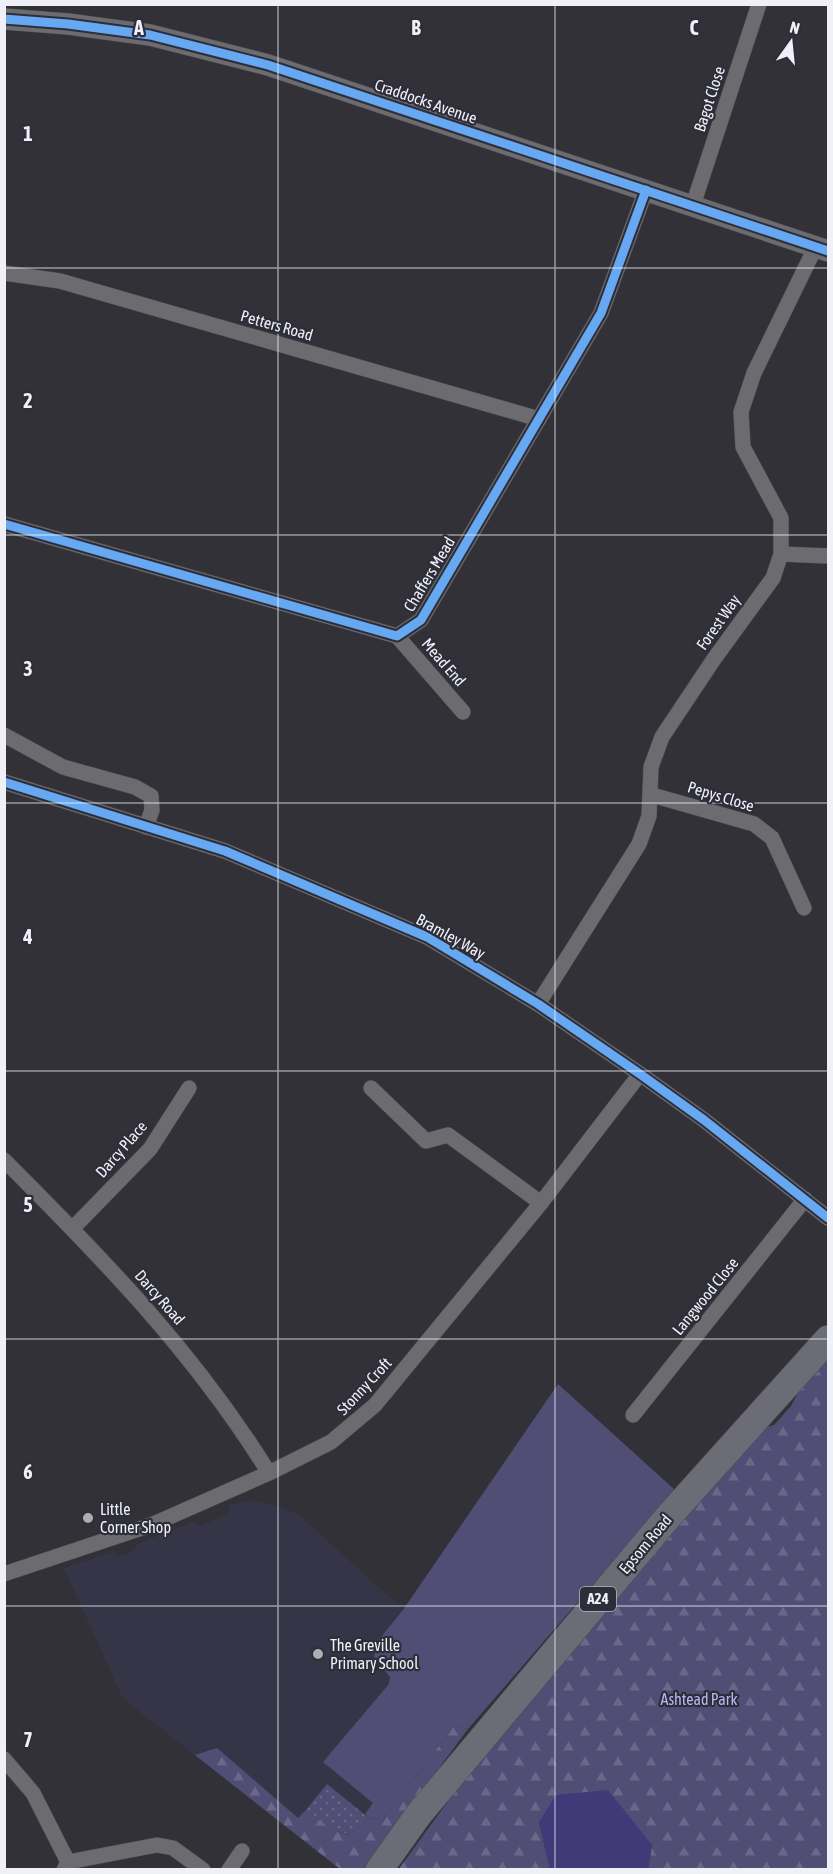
<svg xmlns="http://www.w3.org/2000/svg" width="833" height="1874" viewBox="0 0 833 1874" font-family="'Asap Condensed',sans-serif">
<style>
.built{fill:#363547}
.green{fill:url(#green-dots)}
.forest{fill:url(#forest-firs)}
.pitch{fill:#514e75}
.water{fill:#423979}
.lines{fill:none;stroke-linecap:round;stroke-linejoin:round}
.street-casing{stroke:#4d4d52;stroke-width:16}
.secondary-casing{stroke:#4d4d52;stroke-width:22}
.highway-casing{stroke:#4d4d52;stroke-width:28}
.street{stroke:#6c6c70;stroke-width:15}
.secondary{stroke:#6c6c70;stroke-width:21}
.highway{stroke:#6c6c77;stroke-width:27}
.cycleway-casing{stroke:#2e2e3a;stroke-width:13}
.cycleway{stroke:#66a8f1;stroke-width:9}
.grid{fill:none;stroke:#f0f0f8;stroke-width:1.5;stroke-opacity:0.55}
.poi-dot{fill:#adadb4;stroke:#2e2e3a;stroke-width:2}
.labels{text-anchor:middle;stroke-width:4.5;stroke-linejoin:round;paint-order:stroke}
.shield{fill:#2e2e3a;stroke:#b6b6bf;stroke-width:1.5}
.shield-label{font-size:15px;font-weight:bold;fill:#f0f0f8}
.street-label{font-size:16px;fill:#f0f0f8;stroke:#2e2e3a}
.poi-label{font-size:16px;fill:#f0f0f8;stroke:#2e2e3a;text-anchor:start}
.park-label{font-size:16px;fill:#b9b7f3;stroke:#2e2e3a}
.grid-label{font-size:20px;text-anchor:middle;font-weight:bold;fill:#f0f0f8;stroke:#2e2e3a;stroke-width:4.5;stroke-linejoin:round;paint-order:stroke}
</style>
<defs>
<pattern id="green-dots" width="8" height="8" patternUnits="userSpaceOnUse" patternTransform="scale(1.5)"><rect width="8" height="8" fill="#514e75"/><path d="M2 2h.1M6 6h.1" fill="none" stroke="#6a6889" stroke-width="1.8" stroke-linecap="round"/></pattern>
<pattern id="forest-firs" width="22" height="20" patternUnits="userSpaceOnUse" patternTransform="scale(1.5)"><rect width="22" height="20" fill="#514e75"/><path d="M5 1l3.5 6h-7zM16 11l3.5 6h-7z" fill="#6a6889"/></pattern>
</defs>
<rect width="100%" height="100%" fill="#313137"/>
<!-- built -->
<path class="built" d="M 558,1384 L 461,1737 L 364,1869 L 340,1869 L 123,1699 L 64,1568 L 113,1552 L 119,1556 L 134,1551 L 137,1544 L 193,1522 L 201,1526 L 229,1513 L 229,1505 L 252,1500 L 278,1506 L 299,1515 L 403,1609 Z"/>
<!-- green -->
<path class="green" d="M 327,1784 L 370,1819 L 349,1834 L 333,1830 L 306,1810 Z"/>
<!-- forest -->
<g class="forest">
<path d="M 828,1353 L 828,1869 L 648,1869 L 652,1845 L 539,1822 L 550,1869 L 398,1870 L 473,1767 L 757,1430 L 774,1425 L 791,1406 L 808,1374 Z"/>
<path d="M 454,1726 L 468,1729 L 364,1869 L 340,1869 L 195,1755 L 217,1748 L 298,1818 L 306,1810 L 333,1830 L 349,1834 L 370,1819 L 384,1818 Z"/>
</g>
<!-- pitch -->
<path class="pitch" d="M 558,1384 L 675,1490 L 468,1729 L 454,1726 L 384,1818 L 370,1819 L 365,1814 L 373,1803 L 323,1762 L 389,1684 L 390,1677 L 374,1657 L 377,1642 L 403,1610 Z"/>
<!-- water -->
<path class="water" d="M 608,1790 L 652,1845 L 648,1869 L 550,1869 L 539,1822 L 556,1795 Z"/>
<g class="lines">
<!-- street casing -->
<g class="street-casing">
<g id="street">
<path d="M 693,205 L 759,4"/>
<path d="M 4,273 L 60,281 L 539,419"/>
<path d="M 4,524 L 397,636 L 421,620 L 601,313 L 646,190"/>
<path d="M 781,554 L 828,556"/>
<path d="M 397,636 L 463,712"/>
<path d="M 4,735 L 63,767 L 135,787 L 151,796 L 152,810 L 146,827"/>
<path d="M 4,782 L 225,851 L 427,937 L 538,1004 L 640,1074 L 704,1120 L 828,1218"/>
<path d="M 652,795 L 754,824 L 772,838 L 804,908"/>
<path d="M 538,1004 L 639,844 L 649,816 L 651,767 L 662,737 L 714,659 L 773,578 L 781,554 L 781,518 L 743,447 L 741,412 L 754,373 L 816,246"/>
<path d="M 371,1088 L 426,1141 L 448,1135 L 541,1203"/>
<path d="M 4,1160 C 104,1260 194,1352 269,1473"/>
<path d="M 74,1227 L 150,1149 L 189,1088"/>
<path d="M 633,1415 L 805,1199"/>
<path d="M 4,1574 L 151,1525 L 269,1473 L 331,1442 L 375,1405 L 541,1203 L 640,1074"/>
<path d="M 4,1759 L 33,1793 L 68,1862 L 64,1870"/>
<path d="M 68,1862 L 157,1845 L 173,1848 L 203,1870"/>
<path d="M 229,1870 L 242,1851"/>
</g>
</g>
<!-- secondary casing -->
<g class="secondary-casing">
<path id="secondary" d="M 4,19 L 68,24 L 150,35 L 268,65 L 828,251"/>
</g>
<!-- highway casing -->
<g class="highway-casing">
<path id="highway" d="M 379,1870 L 419,1814 L 668,1517 L 828,1339"/>
</g>
<!-- street -->
<use href="#street" class="street"/>
<!-- secondary -->
<use href="#secondary" class="secondary"/>
<!-- highway -->
<use href="#highway" class="highway"/>
<!-- cycleway casing -->
<g class="cycleway-casing">
<g id="cycleway">
<path d="M 4,19 L 68,24 L 150,35 L 268,65 L 828,251"/>
<path d="M 4,524 L 397,636 L 421,620 L 601,313 L 646,190"/>
<path d="M 4,782 L 225,851 L 427,937 L 538,1004 L 640,1074 L 704,1120 L 828,1218"/>
</g>
</g>
<!-- cycleway -->
<use href="#cycleway" class="cycleway"/>
</g>
<!-- grid -->
<path class="grid" d="M 278,4 L 278,1870M 555,4 L 555,1870M 4,268 L 828,268M 4,535 L 828,535M 4,803 L 828,803M 4,1071 L 828,1071M 4,1339 L 828,1339M 4,1606 L 828,1606"/>
<!-- markers -->
<g class="poi-dot">
<circle cx="88" cy="1518" r="6"/>
<circle cx="318" cy="1654" r="6"/>
</g>
<g class="labels">
<!-- shield labels -->
<rect class="shield" x="580" y="1587" width="36" height="24" rx="4.5"/>
<g class="shield-label">
<text x="598" y="1604">A24</text>
</g>
<!-- street labels -->
<g class="street-label">
<text transform="translate(709 99) rotate(-72)" y="6">Bagot Close</text>
<text transform="translate(426 101) rotate(19)" y="6">Craddocks Avenue</text>
<text transform="translate(277 325) rotate(16)" y="6">Petters Road</text>
<text transform="translate(429 574) rotate(-59)" y="6">Chaffers Mead</text>
<text transform="translate(718 622) rotate(-55)" y="6">Forest Way</text>
<text transform="translate(444 662) rotate(49)" y="6">Mead End</text>
<text transform="translate(721 796) rotate(17)" y="6">Pepys Close</text>
<text transform="translate(451 936) rotate(29)" y="6">Bramley Way</text>
<text transform="translate(121 1149) rotate(-49)" y="6">Darcy Place</text>
<text transform="translate(705 1296) rotate(-51)" y="6">Langwood Close</text>
<text transform="translate(160 1297) rotate(49)" y="6">Darcy Road</text>
<text transform="translate(364 1386) rotate(-47)" y="6">Stonny Croft</text>
<text transform="translate(645 1544) rotate(-50)" y="6">Epsom Road</text>
</g>
<!-- poi labels -->
<g class="poi-label">
<text x="100" y="1515">Little<tspan x="100" dy="18">Corner Shop</tspan></text>
<text x="330" y="1651">The Greville<tspan x="330" dy="18">Primary School</tspan></text>
</g>
<!-- park labels -->
<g class="park-label">
<text x="699" y="1705">Ashtead Park</text>
</g>
</g>
<g class="grid-label">
<text x="139" y="35">A</text>
<text x="416" y="35">B</text>
<text x="694" y="35">C</text>
<text x="28" y="141">1</text>
<text x="28" y="408">2</text>
<text x="28" y="676">3</text>
<text x="28" y="944">4</text>
<text x="28" y="1212">5</text>
<text x="28" y="1479">6</text>
<text x="28" y="1747">7</text>
</g>
<!-- border -->
<rect width="833" height="1874" fill="none" stroke="#f0f0f8" stroke-width="12"/>
<!-- north arrow -->
<g transform="translate(791 42) rotate(15)" stroke="#2e2e3a" stroke-width="4.5" paint-order="stroke">
<path d="M0-4.5L10 22L0 15L-10 22Z" fill="#f0f0f8"/>
<text y="-9" font-size="16" font-weight="bold" text-anchor="middle" fill="#f0f0f8">N</text>
</g>
</svg>
